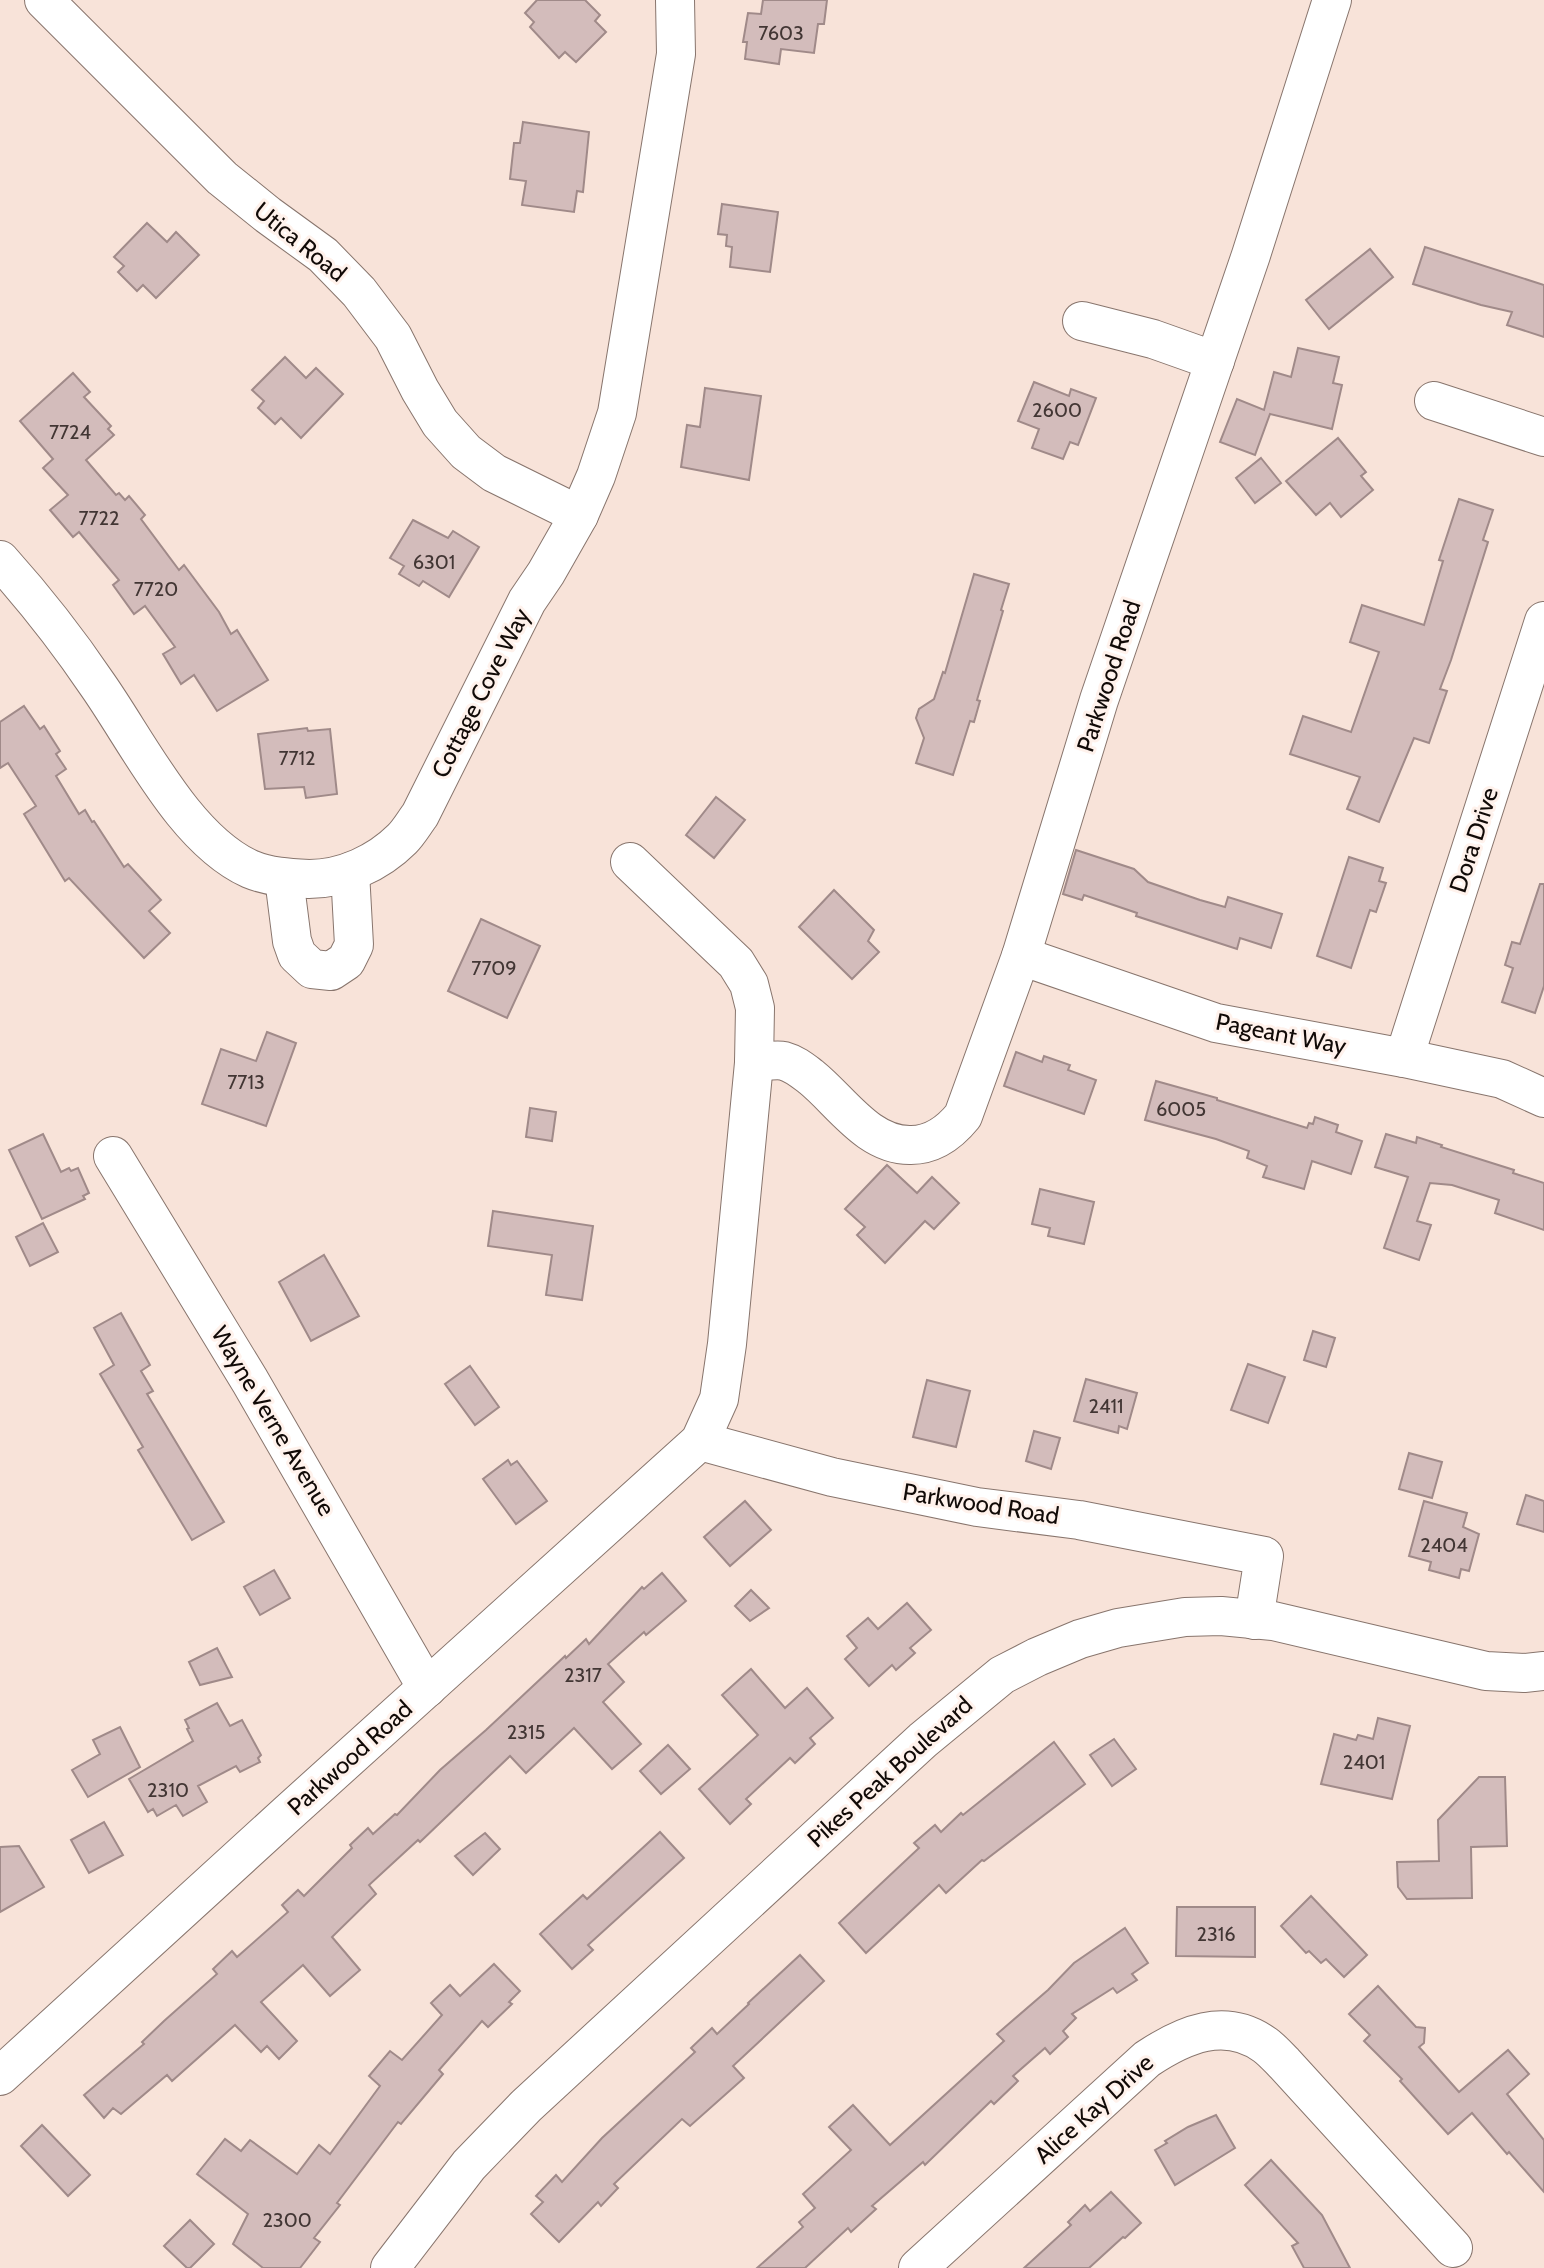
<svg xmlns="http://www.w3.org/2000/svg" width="1544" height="2268" viewBox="0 0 1544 2268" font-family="Cabin,sans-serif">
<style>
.building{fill:#d3bcbb;stroke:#a08a89;stroke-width:2}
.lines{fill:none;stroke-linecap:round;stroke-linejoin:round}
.minor-casing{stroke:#88756d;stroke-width:40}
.minor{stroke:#fff;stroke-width:38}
.labels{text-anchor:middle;stroke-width:6;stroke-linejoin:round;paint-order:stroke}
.number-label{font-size:20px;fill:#423634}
.street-label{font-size:24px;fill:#110a07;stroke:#fff2ec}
</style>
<rect width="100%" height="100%" fill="#f8e3d9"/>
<!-- building -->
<g class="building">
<path d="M 537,0 L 585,0 L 600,15 L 595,21 L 606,32 L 576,62 L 565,52 L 559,58 L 530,27 L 534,22 L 525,13 Z"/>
<path d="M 763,0 L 827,0 L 824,24 L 818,24 L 814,53 L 781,49 L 779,64 L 745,59 L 747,42 L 743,42 L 748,13 L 761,14 Z"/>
<path d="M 523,122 L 589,132 L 583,192 L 577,191 L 574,212 L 522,205 L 526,181 L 510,179 L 514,143 L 520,143 Z"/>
<path d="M 722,204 L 778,212 L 770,272 L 730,267 L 732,247 L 726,246 L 727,235 L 718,234 Z"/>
<path d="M 147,223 L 167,242 L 176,232 L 199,255 L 156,298 L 143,285 L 137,291 L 118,272 L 124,266 L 114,257 Z"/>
<path d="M 1425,247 L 1544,285 L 1544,337 L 1507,325 L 1512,312 L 1481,305 L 1413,284 Z"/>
<path d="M 1370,249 L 1393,277 L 1329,329 L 1306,300 Z"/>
<path d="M 1298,348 L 1339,357 L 1333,383 L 1342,385 L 1332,429 L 1270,414 L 1255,455 L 1220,442 L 1237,399 L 1264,410 L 1274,372 L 1291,377 Z"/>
<path d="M 285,357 L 306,378 L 316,368 L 343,394 L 301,438 L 281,418 L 275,424 L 258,408 L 264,401 L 252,390 Z"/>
<path d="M 73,373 L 90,392 L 84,397 L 111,426 L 108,429 L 114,435 L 86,460 L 116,495 L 119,493 L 125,500 L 129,496 L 145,515 L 141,519 L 179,570 L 184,565 L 219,612 L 231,634 L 237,630 L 268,680 L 217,711 L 194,675 L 181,684 L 163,654 L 175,647 L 145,606 L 134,614 L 113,585 L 119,580 L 79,532 L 73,537 L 50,510 L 68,495 L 43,468 L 53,459 L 20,421 Z"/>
<path d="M 1034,382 L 1069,396 L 1071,389 L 1096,398 L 1078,445 L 1070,442 L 1063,459 L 1032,448 L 1039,429 L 1018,421 Z"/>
<path d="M 705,388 L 761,396 L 749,480 L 681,467 L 687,425 L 700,427 Z"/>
<path d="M 1338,438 L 1366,472 L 1361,476 L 1373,490 L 1341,517 L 1330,503 L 1316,515 L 1286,481 Z"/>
<path d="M 1261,458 L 1281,483 L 1255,503 L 1236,478 Z"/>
<path d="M 1459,499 L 1493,510 L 1483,540 L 1488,542 L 1451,660 L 1440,689 L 1447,691 L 1429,743 L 1414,738 L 1379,822 L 1347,809 L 1360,777 L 1290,754 L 1303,716 L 1351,732 L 1379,652 L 1350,642 L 1362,605 L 1424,625 L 1443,561 L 1439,560 Z"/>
<path d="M 413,520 L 448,538 L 453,531 L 479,547 L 449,597 L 423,581 L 419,586 L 399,574 L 404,566 L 390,558 Z"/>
<path d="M 974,574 L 1009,584 L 1001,610 L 1003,611 L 977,700 L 980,701 L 974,722 L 970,721 L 953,775 L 916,763 L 924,738 L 916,718 L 919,709 L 934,699 L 943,672 L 945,673 Z"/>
<path d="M 24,706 L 40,729 L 44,726 L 60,751 L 56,754 L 66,769 L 56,776 L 79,814 L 85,810 L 92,822 L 94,821 L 124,867 L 128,864 L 161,900 L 149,911 L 170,933 L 144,958 L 69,878 L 65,881 L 24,814 L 36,806 L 8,763 L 0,768 L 0,722 Z"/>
<path d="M 307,728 L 308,731 L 330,729 L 337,794 L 306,798 L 304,787 L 265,789 L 258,734 Z"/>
<path d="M 716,797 L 745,820 L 714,858 L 686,835 Z"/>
<path d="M 1076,850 L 1134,869 L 1148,882 L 1200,900 L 1225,907 L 1228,897 L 1282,914 L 1271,948 L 1240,938 L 1237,949 L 1136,916 L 1137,913 L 1084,895 L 1082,900 L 1063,894 Z"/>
<path d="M 1349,857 L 1383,868 L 1379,881 L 1386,883 L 1376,912 L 1370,910 L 1351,968 L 1317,956 Z"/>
<path d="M 1540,884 L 1544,884 L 1544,986 L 1535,1013 L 1502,1002 L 1513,968 L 1505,965 L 1512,942 L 1520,944 Z"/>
<path d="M 834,890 L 874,930 L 868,941 L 879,952 L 852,979 L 799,927 Z"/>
<path d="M 481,919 L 540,946 L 507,1018 L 448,991 Z"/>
<path d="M 267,1032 L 296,1043 L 266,1126 L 202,1104 L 221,1049 L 256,1061 Z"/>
<path d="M 1016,1052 L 1042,1062 L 1044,1056 L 1070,1065 L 1068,1070 L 1096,1080 L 1084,1114 L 1004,1086 Z"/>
<path d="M 1156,1081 L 1217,1098 L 1217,1100 L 1307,1128 L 1309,1123 L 1313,1124 L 1315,1117 L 1338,1125 L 1336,1132 L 1362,1141 L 1351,1174 L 1312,1161 L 1304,1189 L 1263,1177 L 1267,1166 L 1247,1158 L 1249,1151 L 1216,1139 L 1145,1120 Z"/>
<path d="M 530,1108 L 556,1112 L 552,1141 L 526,1137 Z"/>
<path d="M 43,1134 L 61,1172 L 69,1168 L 71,1171 L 78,1168 L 89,1193 L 83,1196 L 85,1199 L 42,1219 L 9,1150 Z"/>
<path d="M 1386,1134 L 1416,1143 L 1417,1137 L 1442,1145 L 1441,1147 L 1514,1170 L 1513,1173 L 1544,1183 L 1544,1230 L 1495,1213 L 1499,1200 L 1452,1185 L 1430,1183 L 1417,1221 L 1431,1225 L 1419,1260 L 1384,1248 L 1408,1177 L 1375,1167 Z"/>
<path d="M 887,1165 L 917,1193 L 932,1177 L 959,1203 L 934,1229 L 925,1221 L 885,1263 L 857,1235 L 865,1227 L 845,1209 Z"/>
<path d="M 1040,1189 L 1094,1202 L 1084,1244 L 1048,1236 L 1050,1228 L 1032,1224 Z"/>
<path d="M 493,1211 L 593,1226 L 582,1300 L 546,1295 L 552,1255 L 488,1246 Z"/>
<path d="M 43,1223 L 58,1252 L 30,1266 L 16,1237 Z"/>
<path d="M 324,1255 L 359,1316 L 311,1341 L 279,1282 Z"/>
<path d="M 121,1313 L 150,1365 L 141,1371 L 153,1391 L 147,1394 L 224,1522 L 192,1540 L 138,1450 L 143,1447 L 100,1374 L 114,1365 L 94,1328 Z"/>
<path d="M 1313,1331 L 1335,1338 L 1326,1367 L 1304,1360 Z"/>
<path d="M 1248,1364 L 1285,1377 L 1268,1423 L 1231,1410 Z"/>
<path d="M 470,1366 L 499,1407 L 475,1425 L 445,1384 Z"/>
<path d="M 1086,1379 L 1137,1393 L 1127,1429 L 1119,1426 L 1118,1433 L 1074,1421 Z"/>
<path d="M 927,1380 L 970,1391 L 956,1447 L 913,1437 Z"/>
<path d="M 1034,1431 L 1060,1438 L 1051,1469 L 1026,1461 Z"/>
<path d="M 1409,1453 L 1442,1462 L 1432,1498 L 1399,1489 Z"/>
<path d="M 508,1460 L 511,1465 L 517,1461 L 547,1501 L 516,1524 L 483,1479 Z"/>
<path d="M 1526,1495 L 1544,1501 L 1544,1532 L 1517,1524 Z"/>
<path d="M 745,1501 L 771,1530 L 730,1566 L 704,1537 Z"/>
<path d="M 1424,1501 L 1467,1513 L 1463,1527 L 1479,1534 L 1469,1571 L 1461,1569 L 1459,1578 L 1429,1570 L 1431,1562 L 1409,1556 Z"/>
<path d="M 274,1570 L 290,1598 L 260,1615 L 244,1587 Z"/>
<path d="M 662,1573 L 686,1601 L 646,1635 L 644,1632 L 608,1664 L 624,1682 L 603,1702 L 641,1744 L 612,1769 L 574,1728 L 526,1773 L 510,1756 L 420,1842 L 418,1840 L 369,1885 L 376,1894 L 332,1937 L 360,1970 L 330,1996 L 303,1965 L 261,2002 L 297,2041 L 279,2059 L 267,2046 L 261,2052 L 235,2025 L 172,2081 L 167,2075 L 121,2114 L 113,2108 L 104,2118 L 84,2095 L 144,2044 L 142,2042 L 164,2021 L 217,1974 L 213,1969 L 232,1951 L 237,1957 L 288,1912 L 282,1905 L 298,1890 L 304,1896 L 352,1848 L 350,1845 L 368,1828 L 373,1834 L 395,1814 L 397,1815 L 440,1770 L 486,1730 L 565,1656 L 566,1658 L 586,1639 L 589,1644 L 642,1587 L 644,1589 Z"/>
<path d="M 751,1590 L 769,1608 L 750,1621 L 735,1606 Z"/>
<path d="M 907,1603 L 931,1630 L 910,1648 L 915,1653 L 896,1670 L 892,1665 L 869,1686 L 845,1659 L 857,1648 L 847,1636 L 868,1618 L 878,1629 Z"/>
<path d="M 217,1648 L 232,1677 L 200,1685 L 189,1662 Z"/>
<path d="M 751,1669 L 785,1708 L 807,1688 L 833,1718 L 810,1738 L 815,1744 L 795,1763 L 790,1758 L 746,1799 L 751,1804 L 730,1824 L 699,1789 L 758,1735 L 722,1695 Z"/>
<path d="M 217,1703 L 230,1726 L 242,1720 L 261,1755 L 258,1758 L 260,1762 L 240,1772 L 236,1766 L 198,1786 L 207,1802 L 183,1816 L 176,1805 L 157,1816 L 153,1809 L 148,1812 L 129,1779 L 193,1741 L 187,1729 L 189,1728 L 185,1720 Z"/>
<path d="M 1378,1718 L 1410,1726 L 1392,1799 L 1321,1784 L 1334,1734 L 1356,1740 L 1358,1735 L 1373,1739 Z"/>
<path d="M 120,1727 L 140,1767 L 88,1797 L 72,1770 L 100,1754 L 93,1740 Z"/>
<path d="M 1114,1739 L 1136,1769 L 1112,1786 L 1090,1755 Z"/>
<path d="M 1054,1742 L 1085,1784 L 984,1861 L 982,1860 L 946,1893 L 939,1885 L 866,1953 L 839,1923 L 919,1848 L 914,1843 L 935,1825 L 941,1832 L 961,1813 L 963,1815 Z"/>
<path d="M 668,1745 L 690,1769 L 661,1794 L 640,1771 Z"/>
<path d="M 1479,1777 L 1505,1777 L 1507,1846 L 1471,1847 L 1472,1898 L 1407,1899 L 1398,1887 L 1397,1862 L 1439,1861 L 1438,1820 Z"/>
<path d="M 104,1822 L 123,1855 L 89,1873 L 71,1840 Z"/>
<path d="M 660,1832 L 684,1858 L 588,1945 L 593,1950 L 572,1969 L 540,1934 L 583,1895 L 587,1899 Z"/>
<path d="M 485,1833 L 500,1849 L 473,1875 L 455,1856 Z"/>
<path d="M 19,1846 L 44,1887 L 0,1912 L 0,1847 Z"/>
<path d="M 1311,1896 L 1367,1955 L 1344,1977 L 1326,1959 L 1321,1963 L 1309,1951 L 1306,1953 L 1281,1926 Z"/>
<path d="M 1177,1907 L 1255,1907 L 1255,1957 L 1176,1956 Z"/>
<path d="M 1125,1928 L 1148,1963 L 1132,1974 L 1137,1980 L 1117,1993 L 1113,1988 L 1072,2014 L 1076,2018 L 1063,2031 L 1068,2037 L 1050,2054 L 1045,2048 L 1013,2076 L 1018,2081 L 994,2104 L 991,2101 L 925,2165 L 923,2162 L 872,2206 L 876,2209 L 851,2232 L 848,2228 L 805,2268 L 757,2268 L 803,2227 L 799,2222 L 815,2208 L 803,2194 L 851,2150 L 829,2127 L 853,2105 L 890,2145 L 1004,2041 L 997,2034 L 1048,1990 L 1074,1963 Z"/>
<path d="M 800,1955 L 824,1981 L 733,2066 L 744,2078 L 690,2126 L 682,2119 L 614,2184 L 618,2188 L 601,2206 L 598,2202 L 559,2242 L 531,2214 L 543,2202 L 536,2196 L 556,2175 L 562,2182 L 602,2138 L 695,2052 L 691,2048 L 712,2028 L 717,2034 L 749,2004 L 748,2003 Z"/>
<path d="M 494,1964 L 520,1991 L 509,2002 L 512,2004 L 488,2027 L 482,2021 L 439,2070 L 443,2074 L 401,2124 L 398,2122 L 337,2203 L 340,2205 L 314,2238 L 320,2242 L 300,2268 L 263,2268 L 233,2244 L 248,2214 L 197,2174 L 225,2139 L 241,2151 L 250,2140 L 297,2174 L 319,2145 L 330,2154 L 380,2086 L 369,2076 L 390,2051 L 402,2060 L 442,2015 L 431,2003 L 450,1985 L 460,1996 Z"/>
<path d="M 1378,1986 L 1416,2027 L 1425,2028 L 1424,2043 L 1419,2047 L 1459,2092 L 1508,2050 L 1529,2074 L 1507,2094 L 1544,2140 L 1544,2192 L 1509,2152 L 1507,2154 L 1472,2113 L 1448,2134 L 1400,2081 L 1402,2079 L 1364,2041 L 1370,2035 L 1349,2014 Z"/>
<path d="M 1216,2115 L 1235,2148 L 1175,2185 L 1155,2150 L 1167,2143 L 1165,2141 L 1188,2127 Z"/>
<path d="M 42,2125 L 90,2175 L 68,2196 L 21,2146 Z"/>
<path d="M 1271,2160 L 1322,2215 L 1350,2268 L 1304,2268 L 1292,2246 L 1298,2243 L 1245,2185 Z"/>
<path d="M 1111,2192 L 1141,2223 L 1125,2238 L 1123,2237 L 1089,2268 L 1024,2268 L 1071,2225 L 1068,2222 L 1085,2205 L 1090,2211 Z"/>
<path d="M 190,2220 L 214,2244 L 190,2268 L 187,2268 L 164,2246 Z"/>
</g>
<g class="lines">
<!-- minor casing -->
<g class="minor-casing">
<g id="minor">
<path d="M 44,0 L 222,178 L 268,215 L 323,255 L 359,292 L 393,337 L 420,390 L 440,423 L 466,452 L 494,473 L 579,515"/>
<path d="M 1082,321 L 1153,339 L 1215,361"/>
<path d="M 1434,401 L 1544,437"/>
<path d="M 0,560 C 35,599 68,641 97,684 C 138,742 184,839 250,869 C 269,877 289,878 309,879 C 343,879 378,863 402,839 C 409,832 414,823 420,815 L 527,601 L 546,573 L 579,515 L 596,476 L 617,413 L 676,54 L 675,0"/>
<path d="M 284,878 L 292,941 L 297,955 L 312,969 L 331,971 L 346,961 L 354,945 L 350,872"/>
<path d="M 1021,956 L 1216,1023 L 1404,1058 L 1502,1079 L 1544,1098"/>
<path d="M 1404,1058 L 1544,621"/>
<path d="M 754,1063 C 763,1062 775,1059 784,1061 C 795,1064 803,1071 811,1077 C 841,1101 868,1146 911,1145 C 933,1145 950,1132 963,1116 L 1021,956 L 1099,700 L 1251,255 L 1332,0"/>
<path d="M 113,1156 L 250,1381 L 427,1688"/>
<path d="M 700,1441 L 832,1477 L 977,1507 L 1079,1520 L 1264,1556 L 1254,1620"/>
<path d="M 0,2076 L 287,1814 L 700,1441 L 719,1399 L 727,1344 L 754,1063 L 755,1008 L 749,984 L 736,963 L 630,862"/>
<path d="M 390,2268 L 469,2165 L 526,2106 L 923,1740 L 1002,1675 L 1037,1657 L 1080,1639 L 1118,1628 L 1185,1617 L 1221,1616 L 1273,1621 L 1486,1671 L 1524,1673 L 1544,1671"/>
<path d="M 918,2268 L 1147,2059 C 1183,2035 1225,2016 1265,2045 C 1272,2050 1278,2057 1284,2063 L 1453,2248"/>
</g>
</g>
<!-- minor -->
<use href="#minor" class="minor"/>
</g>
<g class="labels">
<!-- number labels -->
<g class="number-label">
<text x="781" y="40">7603</text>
<text x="1057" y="417">2600</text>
<text x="70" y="439">7724</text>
<text x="99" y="525">7722</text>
<text x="434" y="569">6301</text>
<text x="156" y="596">7720</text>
<text x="297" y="765">7712</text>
<text x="494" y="975">7709</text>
<text x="246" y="1089">7713</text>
<text x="1181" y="1116">6005</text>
<text x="1106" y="1413">2411</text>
<text x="1444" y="1552">2404</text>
<text x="583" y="1682">2317</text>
<text x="526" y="1739">2315</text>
<text x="1364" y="1769">2401</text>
<text x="168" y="1797">2310</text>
<text x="1216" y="1941">2316</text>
<text x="287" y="2227">2300</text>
</g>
<!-- street labels -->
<g class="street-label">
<text transform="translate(300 242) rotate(39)" y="8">Utica Road</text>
<text transform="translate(1109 676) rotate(-72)" y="8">Parkwood Road</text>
<text transform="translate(481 693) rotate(-63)" y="8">Cottage Cove Way</text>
<text transform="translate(1474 840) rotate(-72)" y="8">Dora Drive</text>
<text transform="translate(1281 1034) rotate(11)" y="8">Pageant Way</text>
<text transform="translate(273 1421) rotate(59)" y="8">Wayne Verne Avenue</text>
<text transform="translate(981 1504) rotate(9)" y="8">Parkwood Road</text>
<text transform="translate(350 1758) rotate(-42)" y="8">Parkwood Road</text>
<text transform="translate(890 1772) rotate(-42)" y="8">Pikes Peak Boulevard</text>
<text transform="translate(1094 2109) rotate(-42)" y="8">Alice Kay Drive</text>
</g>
</g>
</svg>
